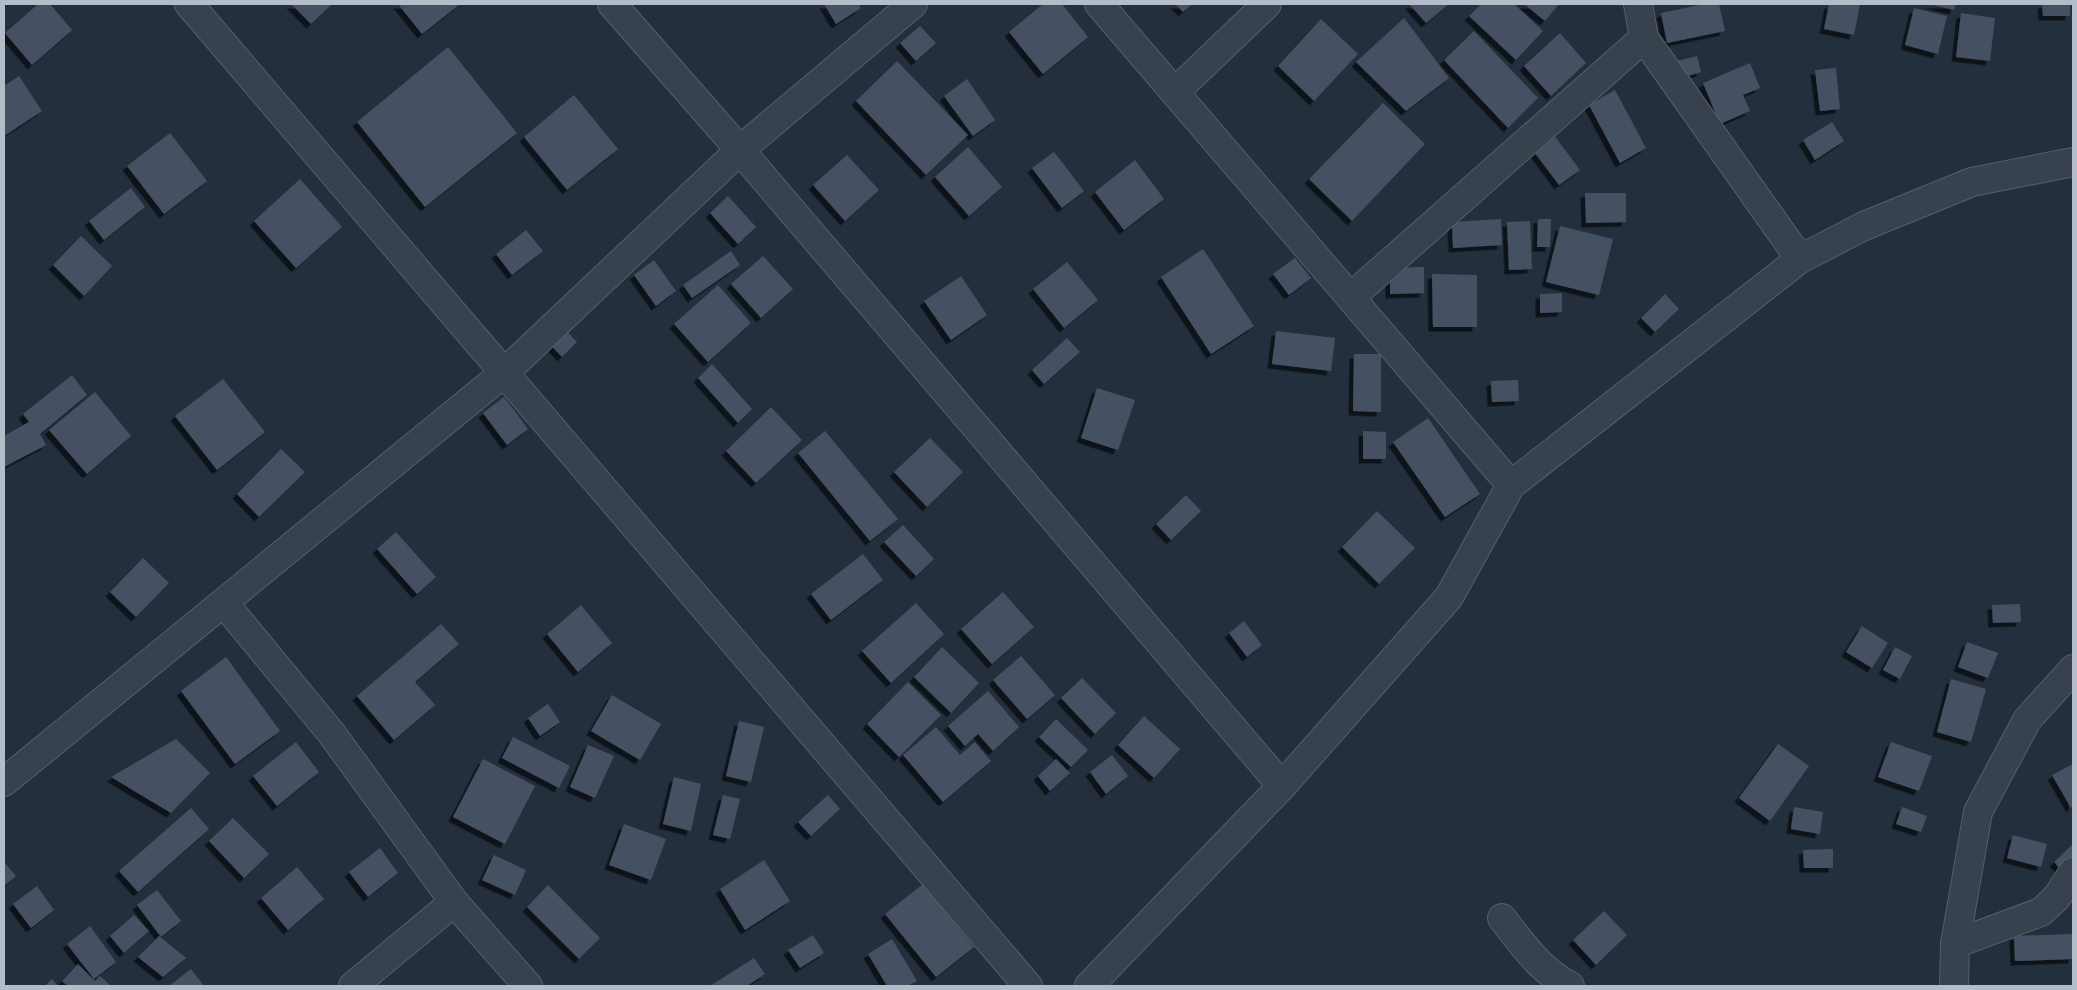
<svg xmlns="http://www.w3.org/2000/svg" width="2077" height="990" viewBox="0 0 2077 990" font-family="Lato,sans-serif">
<style>
.building{fill:#455162;filter:url(#shadow)}
.lines{fill:none;stroke-linecap:round;stroke-linejoin:round}
.minor-casing{stroke:#565f6c;stroke-width:30}
.minor{stroke:#38414e;stroke-width:28}
</style>
<defs>
<filter id="shadow"><feDropShadow dx="-4.5" dy="4.5" stdDeviation="0" flood-color="#0009"/></filter>
</defs>
<rect width="100%" height="100%" fill="#242f3e"/>
<!-- building -->
<g class="building">
<path d="M 38,4 L 50,4 L 72,30 L 32,65 L 5,33 Z"/>
<path d="M 291,4 L 332,4 L 311,24 Z"/>
<path d="M 398,4 L 460,4 L 422,34 Z"/>
<path d="M 824,4 L 858,4 L 861,8 L 836,24 Z"/>
<path d="M 1043,4 L 1062,4 L 1088,37 L 1043,74 L 1009,32 Z"/>
<path d="M 1175,4 L 1192,4 L 1183,12 Z"/>
<path d="M 1409,4 L 1449,4 L 1426,23 Z"/>
<path d="M 1481,4 L 1514,4 L 1543,31 L 1516,60 L 1469,16 Z"/>
<path d="M 1524,4 L 1559,4 L 1545,21 Z"/>
<path d="M 1704,4 L 1719,4 L 1725,31 L 1667,43 L 1661,13 Z"/>
<path d="M 1829,4 L 1860,4 L 1854,35 L 1824,29 Z"/>
<path d="M 1929,4 L 1956,4 L 1954,10 Z"/>
<path d="M 2042,4 L 2070,4 L 2070,16 L 2043,16 Z"/>
<path d="M 1914,8 L 1947,16 L 1938,54 L 1905,45 Z"/>
<path d="M 1961,13 L 1995,18 L 1990,61 L 1956,57 Z"/>
<path d="M 1404,18 L 1449,78 L 1406,111 L 1356,62 Z"/>
<path d="M 1321,19 L 1358,54 L 1314,101 L 1278,66 Z"/>
<path d="M 920,26 L 936,43 L 916,61 L 900,43 Z"/>
<path d="M 1474,31 L 1538,98 L 1508,128 L 1444,60 Z"/>
<path d="M 1560,33 L 1586,63 L 1551,96 L 1524,66 Z"/>
<path d="M 448,47 L 517,133 L 425,207 L 357,122 Z"/>
<path d="M 1697,56 L 1701,72 L 1678,79 L 1673,62 Z"/>
<path d="M 897,61 L 968,135 L 926,175 L 856,101 Z"/>
<path d="M 1750,63 L 1760,88 L 1743,95 L 1750,111 L 1720,124 L 1703,83 Z"/>
<path d="M 1836,68 L 1840,109 L 1820,111 L 1815,70 Z"/>
<path d="M 19,76 L 42,111 L 4,136 L 4,86 Z"/>
<path d="M 967,79 L 995,120 L 973,136 L 944,96 Z"/>
<path d="M 1615,90 L 1646,148 L 1620,163 L 1589,105 Z"/>
<path d="M 574,95 L 618,149 L 567,190 L 524,137 Z"/>
<path d="M 1383,103 L 1425,144 L 1352,221 L 1309,179 Z"/>
<path d="M 1832,122 L 1844,141 L 1815,160 L 1803,140 Z"/>
<path d="M 170,133 L 207,181 L 164,214 L 127,166 Z"/>
<path d="M 1553,134 L 1580,170 L 1559,185 L 1532,149 Z"/>
<path d="M 968,147 L 1002,187 L 969,216 L 935,177 Z"/>
<path d="M 1054,152 L 1084,191 L 1062,208 L 1032,168 Z"/>
<path d="M 847,155 L 879,190 L 845,221 L 813,185 Z"/>
<path d="M 1135,160 L 1164,199 L 1124,230 L 1095,192 Z"/>
<path d="M 300,179 L 342,227 L 296,268 L 254,221 Z"/>
<path d="M 131,188 L 145,207 L 104,240 L 89,221 Z"/>
<path d="M 1585,193 L 1626,193 L 1626,222 L 1586,223 Z"/>
<path d="M 728,196 L 756,227 L 738,244 L 710,213 Z"/>
<path d="M 1501,219 L 1502,245 L 1453,248 L 1452,222 Z"/>
<path d="M 1538,219 L 1551,219 L 1550,247 L 1537,247 Z"/>
<path d="M 1530,221 L 1532,269 L 1509,270 L 1507,222 Z"/>
<path d="M 1560,226 L 1613,239 L 1599,295 L 1546,282 Z"/>
<path d="M 526,230 L 543,251 L 512,275 L 496,254 Z"/>
<path d="M 81,236 L 112,266 L 84,296 L 53,265 Z"/>
<path d="M 1203,249 L 1254,326 L 1211,354 L 1161,277 Z"/>
<path d="M 731,251 L 740,265 L 692,298 L 683,285 Z"/>
<path d="M 763,256 L 793,289 L 761,318 L 731,284 Z"/>
<path d="M 1295,258 L 1311,278 L 1289,295 L 1273,274 Z"/>
<path d="M 654,260 L 676,291 L 656,306 L 634,275 Z"/>
<path d="M 1067,262 L 1098,300 L 1064,328 L 1033,289 Z"/>
<path d="M 1424,267 L 1424,293 L 1390,294 L 1390,268 Z"/>
<path d="M 1432,274 L 1477,275 L 1477,327 L 1433,327 Z"/>
<path d="M 961,276 L 987,315 L 951,340 L 924,301 Z"/>
<path d="M 718,285 L 751,323 L 708,362 L 674,324 Z"/>
<path d="M 1562,293 L 1562,312 L 1540,313 L 1540,294 Z"/>
<path d="M 1665,294 L 1679,309 L 1655,332 L 1641,318 Z"/>
<path d="M 561,325 L 577,342 L 562,357 L 546,340 Z"/>
<path d="M 1276,331 L 1335,338 L 1331,371 L 1272,364 Z"/>
<path d="M 1067,338 L 1080,352 L 1044,384 L 1032,370 Z"/>
<path d="M 1354,354 L 1381,354 L 1381,412 L 1353,411 Z"/>
<path d="M 712,364 L 752,409 L 738,423 L 698,378 Z"/>
<path d="M 72,375 L 87,395 L 40,434 L 46,445 L 4,467 L 4,436 L 29,422 L 23,414 Z"/>
<path d="M 223,379 L 265,432 L 217,470 L 175,416 Z"/>
<path d="M 1518,380 L 1519,401 L 1492,402 L 1491,381 Z"/>
<path d="M 1097,388 L 1135,400 L 1118,450 L 1081,438 Z"/>
<path d="M 95,392 L 131,436 L 87,474 L 49,430 Z"/>
<path d="M 504,397 L 528,429 L 507,445 L 483,413 Z"/>
<path d="M 771,407 L 802,440 L 756,483 L 726,451 Z"/>
<path d="M 1428,418 L 1480,494 L 1445,517 L 1393,442 Z"/>
<path d="M 825,431 L 898,519 L 870,541 L 798,453 Z"/>
<path d="M 1363,431 L 1386,432 L 1386,459 L 1363,459 Z"/>
<path d="M 930,438 L 963,472 L 927,507 L 894,472 Z"/>
<path d="M 281,449 L 305,472 L 259,517 L 237,494 Z"/>
<path d="M 1186,495 L 1201,511 L 1171,540 L 1156,524 Z"/>
<path d="M 1377,511 L 1415,548 L 1379,584 L 1342,547 Z"/>
<path d="M 903,525 L 934,559 L 916,576 L 884,542 Z"/>
<path d="M 396,532 L 436,577 L 417,594 L 377,549 Z"/>
<path d="M 863,554 L 883,580 L 831,620 L 811,594 Z"/>
<path d="M 143,558 L 169,583 L 136,617 L 110,592 Z"/>
<path d="M 1003,592 L 1034,627 L 992,664 L 961,629 Z"/>
<path d="M 916,603 L 944,634 L 891,683 L 862,651 Z"/>
<path d="M 2020,604 L 2021,622 L 1993,623 L 1992,605 Z"/>
<path d="M 581,605 L 612,643 L 578,672 L 547,634 Z"/>
<path d="M 1244,621 L 1262,645 L 1247,657 L 1229,633 Z"/>
<path d="M 441,624 L 459,644 L 415,682 L 435,705 L 394,740 L 357,696 Z"/>
<path d="M 1862,626 L 1888,643 L 1872,668 L 1846,652 Z"/>
<path d="M 1967,642 L 1998,653 L 1988,678 L 1958,667 Z"/>
<path d="M 942,647 L 979,683 L 951,713 L 914,677 Z"/>
<path d="M 1895,647 L 1912,656 L 1900,679 L 1883,670 Z"/>
<path d="M 1021,656 L 1055,695 L 1027,719 L 993,680 Z"/>
<path d="M 226,657 L 280,731 L 235,764 L 181,691 Z"/>
<path d="M 1082,678 L 1116,713 L 1095,734 L 1061,698 Z"/>
<path d="M 1951,679 L 1986,689 L 1971,742 L 1937,732 Z"/>
<path d="M 908,682 L 941,715 L 899,757 L 867,724 Z"/>
<path d="M 988,691 L 1019,727 L 993,751 L 978,734 L 965,746 L 948,726 Z"/>
<path d="M 612,695 L 661,724 L 640,760 L 591,731 Z"/>
<path d="M 548,704 L 560,722 L 540,736 L 528,718 Z"/>
<path d="M 1144,716 L 1180,749 L 1154,778 L 1118,745 Z"/>
<path d="M 1056,719 L 1088,750 L 1071,767 L 1039,737 Z"/>
<path d="M 739,721 L 764,727 L 751,782 L 726,776 Z"/>
<path d="M 936,727 L 960,755 L 975,742 L 991,761 L 943,802 L 903,755 Z"/>
<path d="M 513,737 L 570,766 L 559,788 L 502,758 Z"/>
<path d="M 176,739 L 210,773 L 171,813 L 111,777 Z"/>
<path d="M 296,742 L 319,772 L 277,806 L 253,776 Z"/>
<path d="M 1891,742 L 1932,756 L 1919,791 L 1878,777 Z"/>
<path d="M 1778,744 L 1809,766 L 1770,821 L 1739,798 Z"/>
<path d="M 588,745 L 614,756 L 595,798 L 570,787 Z"/>
<path d="M 1112,755 L 1128,776 L 1106,794 L 1090,772 Z"/>
<path d="M 483,759 L 535,786 L 505,844 L 453,817 Z"/>
<path d="M 1056,759 L 1070,773 L 1050,791 L 1038,776 Z"/>
<path d="M 2073,764 L 2073,806 L 2071,808 L 2052,775 Z"/>
<path d="M 674,777 L 701,784 L 691,831 L 663,824 Z"/>
<path d="M 723,795 L 740,799 L 730,839 L 713,835 Z"/>
<path d="M 828,795 L 840,809 L 811,836 L 798,822 Z"/>
<path d="M 1794,807 L 1823,812 L 1820,834 L 1791,829 Z"/>
<path d="M 1902,807 L 1927,816 L 1921,832 L 1896,824 Z"/>
<path d="M 191,808 L 209,829 L 138,892 L 119,871 Z"/>
<path d="M 233,818 L 269,854 L 244,878 L 209,841 Z"/>
<path d="M 624,824 L 666,839 L 651,880 L 609,865 Z"/>
<path d="M 2013,835 L 2047,844 L 2041,867 L 2007,858 Z"/>
<path d="M 2073,844 L 2073,883 L 2054,862 Z"/>
<path d="M 380,848 L 398,873 L 368,897 L 349,872 Z"/>
<path d="M 1833,849 L 1833,868 L 1804,868 L 1803,850 Z"/>
<path d="M 494,855 L 526,870 L 515,895 L 482,880 Z"/>
<path d="M 764,860 L 790,901 L 745,930 L 720,889 Z"/>
<path d="M 4,862 L 16,876 L 4,886 Z"/>
<path d="M 297,867 L 324,899 L 288,930 L 261,898 Z"/>
<path d="M 923,884 L 974,947 L 936,977 L 885,914 Z"/>
<path d="M 548,885 L 600,938 L 579,959 L 527,907 Z"/>
<path d="M 37,886 L 54,910 L 31,928 L 13,904 Z"/>
<path d="M 157,890 L 181,921 L 161,937 L 137,905 Z"/>
<path d="M 1604,911 L 1627,935 L 1596,965 L 1573,940 Z"/>
<path d="M 134,915 L 149,931 L 124,953 L 110,936 Z"/>
<path d="M 90,926 L 116,962 L 94,979 L 67,944 Z"/>
<path d="M 2073,934 L 2073,959 L 2015,961 L 2014,936 Z"/>
<path d="M 813,935 L 824,953 L 800,968 L 788,950 Z"/>
<path d="M 159,936 L 186,958 L 163,977 L 138,957 Z"/>
<path d="M 892,939 L 917,981 L 908,986 L 887,986 L 868,954 Z"/>
<path d="M 754,958 L 765,974 L 747,986 L 710,986 Z"/>
<path d="M 78,964 L 95,981 L 100,976 L 111,986 L 68,986 L 62,981 Z"/>
<path d="M 191,969 L 204,986 L 169,986 Z"/>
<path d="M 52,979 L 58,986 L 45,986 Z"/>
</g>
<g class="lines">
<!-- minor casing -->
<g class="minor-casing">
<g id="minor">
<path d="M 189,4 L 1028,986"/>
<path d="M 612,4 L 740,150 L 1282,786"/>
<path d="M 1099,4 L 1511,485"/>
<path d="M 1638,4 L 1644,38"/>
<path d="M 1175,92 L 1267,4"/>
<path d="M 1351,297 L 1644,38 L 1800,259"/>
<path d="M 224,603 L 332,734 L 454,902 L 528,986"/>
<path d="M 4,782 L 505,372 L 740,150 L 913,4"/>
<path d="M 1502,918 C 1521,943 1541,971 1570,986"/>
<path d="M 1955,944 L 2041,912 L 2057,897 L 2073,872"/>
<path d="M 353,986 L 454,902"/>
<path d="M 1089,986 L 1282,786 L 1449,597 L 1511,485 L 1800,259 L 1864,226 L 1972,182 L 2073,162"/>
<path d="M 1954,986 L 1955,944 L 1978,812 L 2027,720 L 2073,669"/>
</g>
</g>
<!-- minor -->
<use href="#minor" class="minor"/>
</g>
<!-- border -->
<rect width="2077" height="990" fill="none" stroke="#b4bcc9" stroke-width="10"/>
</svg>
